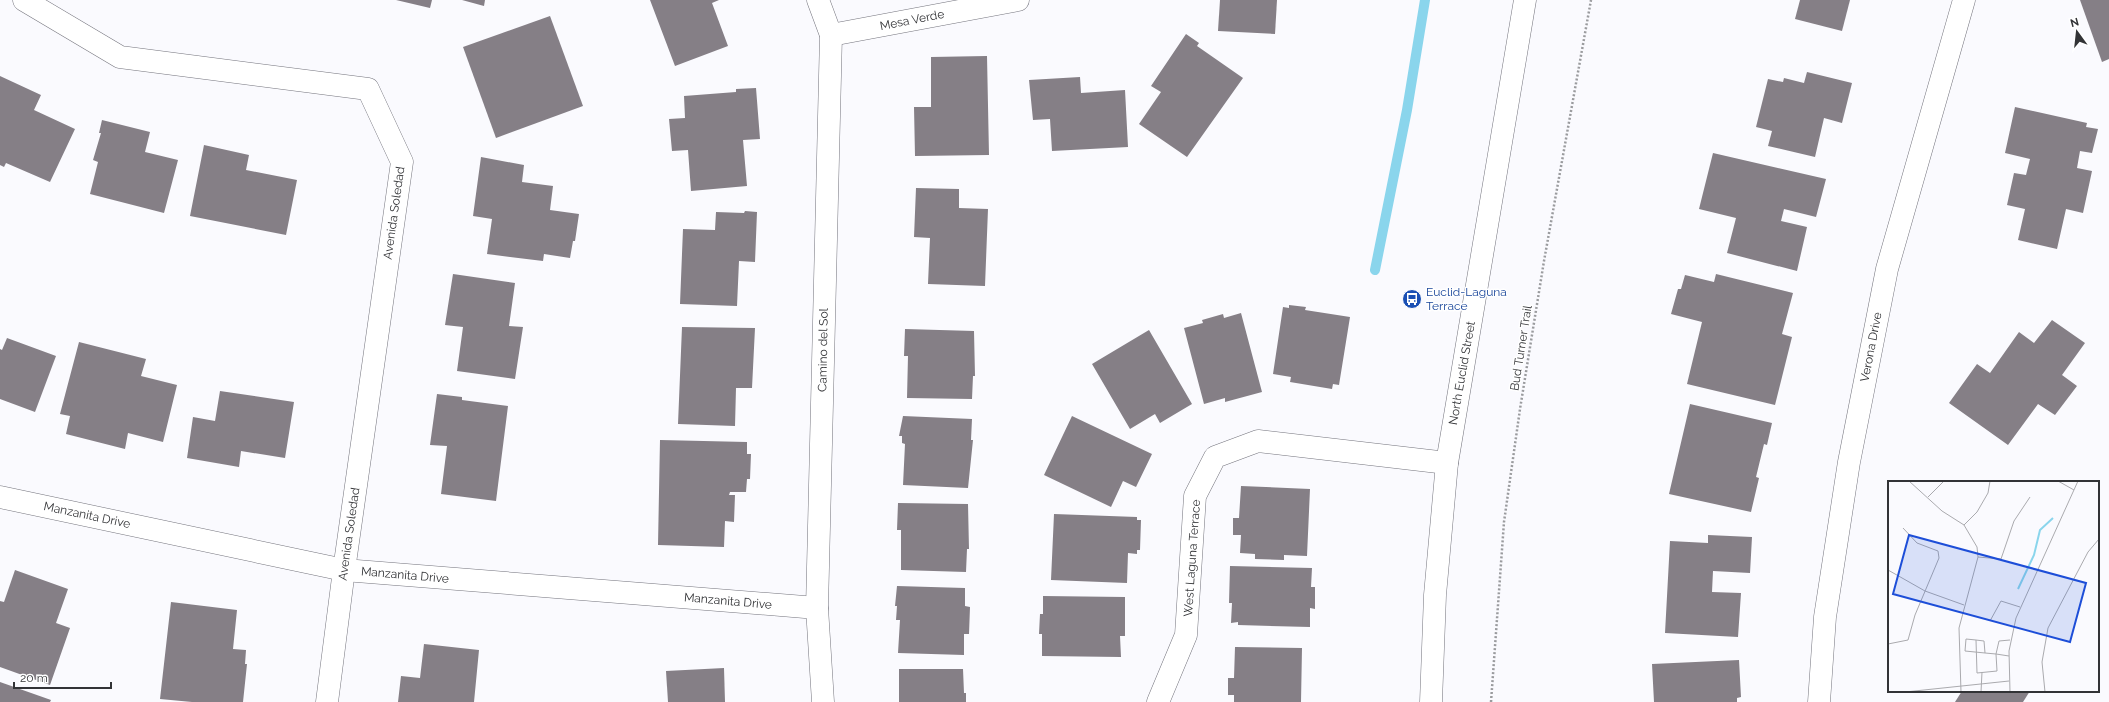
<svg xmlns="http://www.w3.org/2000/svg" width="2109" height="702" viewBox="0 0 2109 702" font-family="Raleway,sans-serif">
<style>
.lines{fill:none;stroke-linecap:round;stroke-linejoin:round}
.stream{stroke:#8ad5ec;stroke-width:10}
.building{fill:#857f86}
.street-casing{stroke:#74747d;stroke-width:23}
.secondary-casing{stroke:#74747d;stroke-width:23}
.path{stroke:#9a9b9e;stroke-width:2.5;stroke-dasharray:2 2;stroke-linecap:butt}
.street{stroke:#fff;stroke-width:22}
.secondary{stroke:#fff;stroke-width:22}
.labels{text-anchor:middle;stroke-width:3;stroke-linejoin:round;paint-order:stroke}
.street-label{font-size:12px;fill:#323336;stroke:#fff}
.transit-label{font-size:12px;fill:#164399;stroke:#fff;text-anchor:start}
.inset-river{fill:none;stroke:#8ad5ec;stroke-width:2}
.inset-road{fill:none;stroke:#aaaaae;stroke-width:1}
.view{fill:#1d4ed8;fill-opacity:0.15;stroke:#1d4ed8;stroke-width:2}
.inset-edge{fill:none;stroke:#323336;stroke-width:2}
</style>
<rect width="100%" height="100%" fill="#fafafe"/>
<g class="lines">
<!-- stream -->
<path class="stream" d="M 1375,270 L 1407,110 L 1425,0"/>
</g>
<!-- building -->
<g class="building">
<path d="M 396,0 L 432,0 L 430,8 Z"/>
<path d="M 462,0 L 485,0 L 484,6 Z"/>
<path d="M 650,0 L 719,0 L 712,3 L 728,46 L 675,66 Z"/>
<path d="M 1220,0 L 1277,0 L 1275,34 L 1218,31 Z"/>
<path d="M 1800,0 L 1850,0 L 1842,31 L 1795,19 Z"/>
<path d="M 2080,0 L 2109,0 L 2109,59 L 2102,62 Z"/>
<path d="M 550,16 L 583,106 L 496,138 L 463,47 Z"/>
<path d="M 1186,34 L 1199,43 L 1197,46 L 1243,78 L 1187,157 L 1139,124 L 1161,92 L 1151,86 Z"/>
<path d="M 987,56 L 989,155 L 915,156 L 914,107 L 931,107 L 931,57 Z"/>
<path d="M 1807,72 L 1852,83 L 1842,123 L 1824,118 L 1815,157 L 1768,146 L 1772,131 L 1756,127 L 1768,79 L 1783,82 L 1784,78 L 1804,83 Z"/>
<path d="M 0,76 L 41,95 L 34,110 L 75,129 L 50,182 L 6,163 L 4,167 L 0,165 Z"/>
<path d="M 1080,77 L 1081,93 L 1125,90 L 1128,147 L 1052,151 L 1050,119 L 1033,120 L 1029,80 Z"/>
<path d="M 756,88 L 760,139 L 743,140 L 747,186 L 691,191 L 688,150 L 672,151 L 669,119 L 685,118 L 684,96 L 736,92 L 736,89 Z"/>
<path d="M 2015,107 L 2087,123 L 2086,127 L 2098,129 L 2092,153 L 2080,151 L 2077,168 L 2092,171 L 2083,213 L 2066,209 L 2057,249 L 2018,240 L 2025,209 L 2007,205 L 2014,173 L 2026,175 L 2030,159 L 2005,153 Z"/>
<path d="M 102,120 L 150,132 L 145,152 L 178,160 L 164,213 L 90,194 L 98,162 L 93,160 L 101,133 L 99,133 Z"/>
<path d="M 204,145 L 249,155 L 246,170 L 297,180 L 286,235 L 190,216 Z"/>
<path d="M 1713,153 L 1826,179 L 1816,217 L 1784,209 L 1781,221 L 1807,227 L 1797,271 L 1727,253 L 1736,218 L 1699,209 Z"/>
<path d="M 481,157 L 524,165 L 522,182 L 553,186 L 550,210 L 579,214 L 575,241 L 573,241 L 570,258 L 544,254 L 543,261 L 487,254 L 492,219 L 473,216 Z"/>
<path d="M 916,188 L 959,189 L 959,208 L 988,209 L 985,286 L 928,284 L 930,238 L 914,237 Z"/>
<path d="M 745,211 L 757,212 L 755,262 L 739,261 L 737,306 L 680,304 L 683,229 L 715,230 L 716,212 L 744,213 Z"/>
<path d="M 453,274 L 515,283 L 509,326 L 523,327 L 515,379 L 457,371 L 463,327 L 445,325 Z"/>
<path d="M 1716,274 L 1793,293 L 1782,334 L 1792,337 L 1775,405 L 1687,384 L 1702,322 L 1671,314 L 1678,289 L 1681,289 L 1685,275 L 1714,282 Z"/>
<path d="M 1289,305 L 1306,307 L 1305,310 L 1350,317 L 1339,385 L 1333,384 L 1332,389 L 1290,382 L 1291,377 L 1273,374 L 1283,307 L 1289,308 Z"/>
<path d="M 1241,313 L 1262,392 L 1225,402 L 1225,398 L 1204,404 L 1184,328 L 1203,323 L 1202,320 L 1223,314 L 1224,318 Z"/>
<path d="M 2052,320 L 2085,343 L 2062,375 L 2077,386 L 2055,415 L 2038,404 L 2008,445 L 1949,403 L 1977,364 L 1990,373 L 2019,332 L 2034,343 Z"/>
<path d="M 682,327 L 755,328 L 752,388 L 736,388 L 735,426 L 678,424 Z"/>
<path d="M 905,329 L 974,331 L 975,376 L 973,376 L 972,399 L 907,398 L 908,356 L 904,356 Z"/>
<path d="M 1149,330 L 1192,404 L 1160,423 L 1155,414 L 1130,429 L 1092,364 Z"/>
<path d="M 7,338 L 56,356 L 35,412 L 0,399 L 0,349 L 2,350 Z"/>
<path d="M 79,342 L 146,359 L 141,376 L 177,385 L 163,442 L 128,433 L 125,449 L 66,434 L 70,416 L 60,414 Z"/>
<path d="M 220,391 L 294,402 L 285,458 L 241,451 L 239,467 L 187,458 L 193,417 L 215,421 Z"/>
<path d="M 437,394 L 462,397 L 462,400 L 508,406 L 496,501 L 441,494 L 447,446 L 430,445 Z"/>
<path d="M 1690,404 L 1772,423 L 1767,445 L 1764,444 L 1756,477 L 1759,478 L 1751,512 L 1669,494 Z"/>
<path d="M 903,416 L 972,419 L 971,440 L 973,440 L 968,488 L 903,485 L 905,444 L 902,443 L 902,436 L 899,436 Z"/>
<path d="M 1072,416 L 1152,454 L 1136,487 L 1123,481 L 1111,507 L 1044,475 Z"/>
<path d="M 660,440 L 747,442 L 747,454 L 751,454 L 750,479 L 747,479 L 746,492 L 730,492 L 729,495 L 735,495 L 734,522 L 725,521 L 724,547 L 658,545 Z"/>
<path d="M 1241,486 L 1310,489 L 1307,556 L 1284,555 L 1284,560 L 1255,559 L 1255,554 L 1240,553 L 1241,535 L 1233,535 L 1233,518 L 1239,518 Z"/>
<path d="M 898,503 L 968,504 L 969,549 L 967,549 L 966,572 L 901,570 L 901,530 L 897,530 Z"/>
<path d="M 1054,514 L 1137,517 L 1137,520 L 1141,520 L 1140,550 L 1137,550 L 1137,554 L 1128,553 L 1127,583 L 1051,580 Z"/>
<path d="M 1708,535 L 1752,537 L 1750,573 L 1713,571 L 1712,592 L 1741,593 L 1738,637 L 1665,633 L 1670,541 L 1708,543 Z"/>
<path d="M 1230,566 L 1312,568 L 1311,587 L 1315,587 L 1315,609 L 1310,608 L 1310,627 L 1238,625 L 1238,622 L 1231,623 L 1232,603 L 1229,603 Z"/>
<path d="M 15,570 L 68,589 L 56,623 L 70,628 L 50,685 L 0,667 L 0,601 L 4,602 Z"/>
<path d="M 897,586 L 965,588 L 965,606 L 970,607 L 969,634 L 964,634 L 964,655 L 898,653 L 900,620 L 896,620 L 897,606 L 895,606 Z"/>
<path d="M 1043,596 L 1125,597 L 1125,636 L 1120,636 L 1121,657 L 1042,656 L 1042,634 L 1039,634 L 1040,614 L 1043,614 Z"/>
<path d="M 171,602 L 237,610 L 233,649 L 246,650 L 245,664 L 247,664 L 243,702 L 192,702 L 160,699 Z"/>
<path d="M 424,644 L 479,650 L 474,702 L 398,702 L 401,676 L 420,678 Z"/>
<path d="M 1235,647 L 1302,648 L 1301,702 L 1234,702 L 1234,695 L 1228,695 L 1228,678 L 1234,678 Z"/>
<path d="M 1739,660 L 1741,697 L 1737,698 L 1737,702 L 1654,702 L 1652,664 Z"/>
<path d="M 724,668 L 725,702 L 668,702 L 666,671 Z"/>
<path d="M 899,669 L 963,669 L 964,693 L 966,693 L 966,702 L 899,702 Z"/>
<path d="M 0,682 L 51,700 L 50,702 L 0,702 Z"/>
<path d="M 1962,691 L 2030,691 L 2023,702 L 1955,702 Z"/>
</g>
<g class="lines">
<!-- street casing -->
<g class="street-casing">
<g id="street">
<path d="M 24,0 L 120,57 L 368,89 L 402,162 L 344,570 L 327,702"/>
<path d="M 818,0 L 831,35 L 817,608 L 823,702"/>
<path d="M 831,35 L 1018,0"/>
<path d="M 0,497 L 344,570 L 817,608"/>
<path d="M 1158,702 L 1186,635 L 1195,496 L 1215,457 L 1258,441 L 1447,463"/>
<path d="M 1819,702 L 1825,617 L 1849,462 L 1887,269 L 1964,0"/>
</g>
</g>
<!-- secondary casing -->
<g class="secondary-casing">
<path id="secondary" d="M 1431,702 L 1435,595 L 1447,463 L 1525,0"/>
</g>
<!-- path -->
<path class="path" d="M 1491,702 L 1504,522 L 1520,409 L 1544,261 L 1591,0"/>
<!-- street -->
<use href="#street" class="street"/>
<!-- secondary -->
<use href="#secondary" class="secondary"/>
</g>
<!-- icons -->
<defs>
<g id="bus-disc" transform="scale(1)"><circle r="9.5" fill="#1a4fb4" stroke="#fff"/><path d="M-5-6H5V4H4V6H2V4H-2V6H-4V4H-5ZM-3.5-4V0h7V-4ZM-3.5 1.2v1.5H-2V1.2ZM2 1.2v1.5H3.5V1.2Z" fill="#fff"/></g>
</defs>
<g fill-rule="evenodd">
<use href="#bus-disc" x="1412" y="299"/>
</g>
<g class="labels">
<!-- street labels -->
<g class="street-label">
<text transform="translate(912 20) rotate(-11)" y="4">Mesa Verde</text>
<text transform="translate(394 213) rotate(-82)" y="4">Avenida Soledad</text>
<text transform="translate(1871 347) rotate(-79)" y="4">Verona Drive</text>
<text transform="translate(1521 348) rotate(-81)" y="4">Bud Turner Trail</text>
<text transform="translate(823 350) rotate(-89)" y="4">Camino del Sol</text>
<text transform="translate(1462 373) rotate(-80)" y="4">North Euclid Street</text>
<text transform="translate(87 515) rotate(12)" y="4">Manzanita Drive</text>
<text transform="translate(349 534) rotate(-82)" y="4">Avenida Soledad</text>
<text transform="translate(1192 558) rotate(-86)" y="4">West Laguna Terrace</text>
<text transform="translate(405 575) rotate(5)" y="4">Manzanita Drive</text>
<text transform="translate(728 601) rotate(5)" y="4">Manzanita Drive</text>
</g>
<!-- transit labels -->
<g class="transit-label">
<text x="1426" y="296">Euclid-Laguna<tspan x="1426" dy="14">Terrace</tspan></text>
</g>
</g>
<!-- overview -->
<g transform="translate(1888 481)">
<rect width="211" height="211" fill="#fafafe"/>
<path class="inset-river" d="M 130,108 L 146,74 L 152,49 L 165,37"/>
<path class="inset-road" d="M 21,0 L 54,30 L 76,44 L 89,66 L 90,76 L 71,147 L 73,211M 170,0 L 186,9M 40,16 L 56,0M 76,44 L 89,31 L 100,12 L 102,0M 90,76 L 113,78 L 126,40 L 142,16M 0,89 L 37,110 L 76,124M 102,140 L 113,120 L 132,126M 88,159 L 78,158 L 77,170 L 97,172M 0,163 L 20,159 L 27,134 L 51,77 L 50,70 L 29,62 L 15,47M 121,175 L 108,173 L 97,172 L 96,160 L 88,159 L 89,192 L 109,190 L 108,173 L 111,160 L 122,159M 17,211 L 121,200M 93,211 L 94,191M 122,211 L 121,170 L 128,137 L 190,0M 157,211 L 154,181 L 160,147 L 200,71 L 211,58"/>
<path class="view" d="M 21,54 L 198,102 L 182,161 L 5,113 Z"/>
<rect width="211" height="211" class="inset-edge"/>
</g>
<!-- north arrow -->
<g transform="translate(2077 32) rotate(345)" stroke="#ffffff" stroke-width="3" paint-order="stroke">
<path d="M0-3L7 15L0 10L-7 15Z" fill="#323336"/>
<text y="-6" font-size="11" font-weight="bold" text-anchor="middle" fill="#323336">N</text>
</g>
<!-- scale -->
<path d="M14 682v6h97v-6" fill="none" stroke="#323336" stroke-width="2"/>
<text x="20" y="682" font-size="12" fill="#323336" stroke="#ffffff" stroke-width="3" paint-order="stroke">20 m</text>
</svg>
